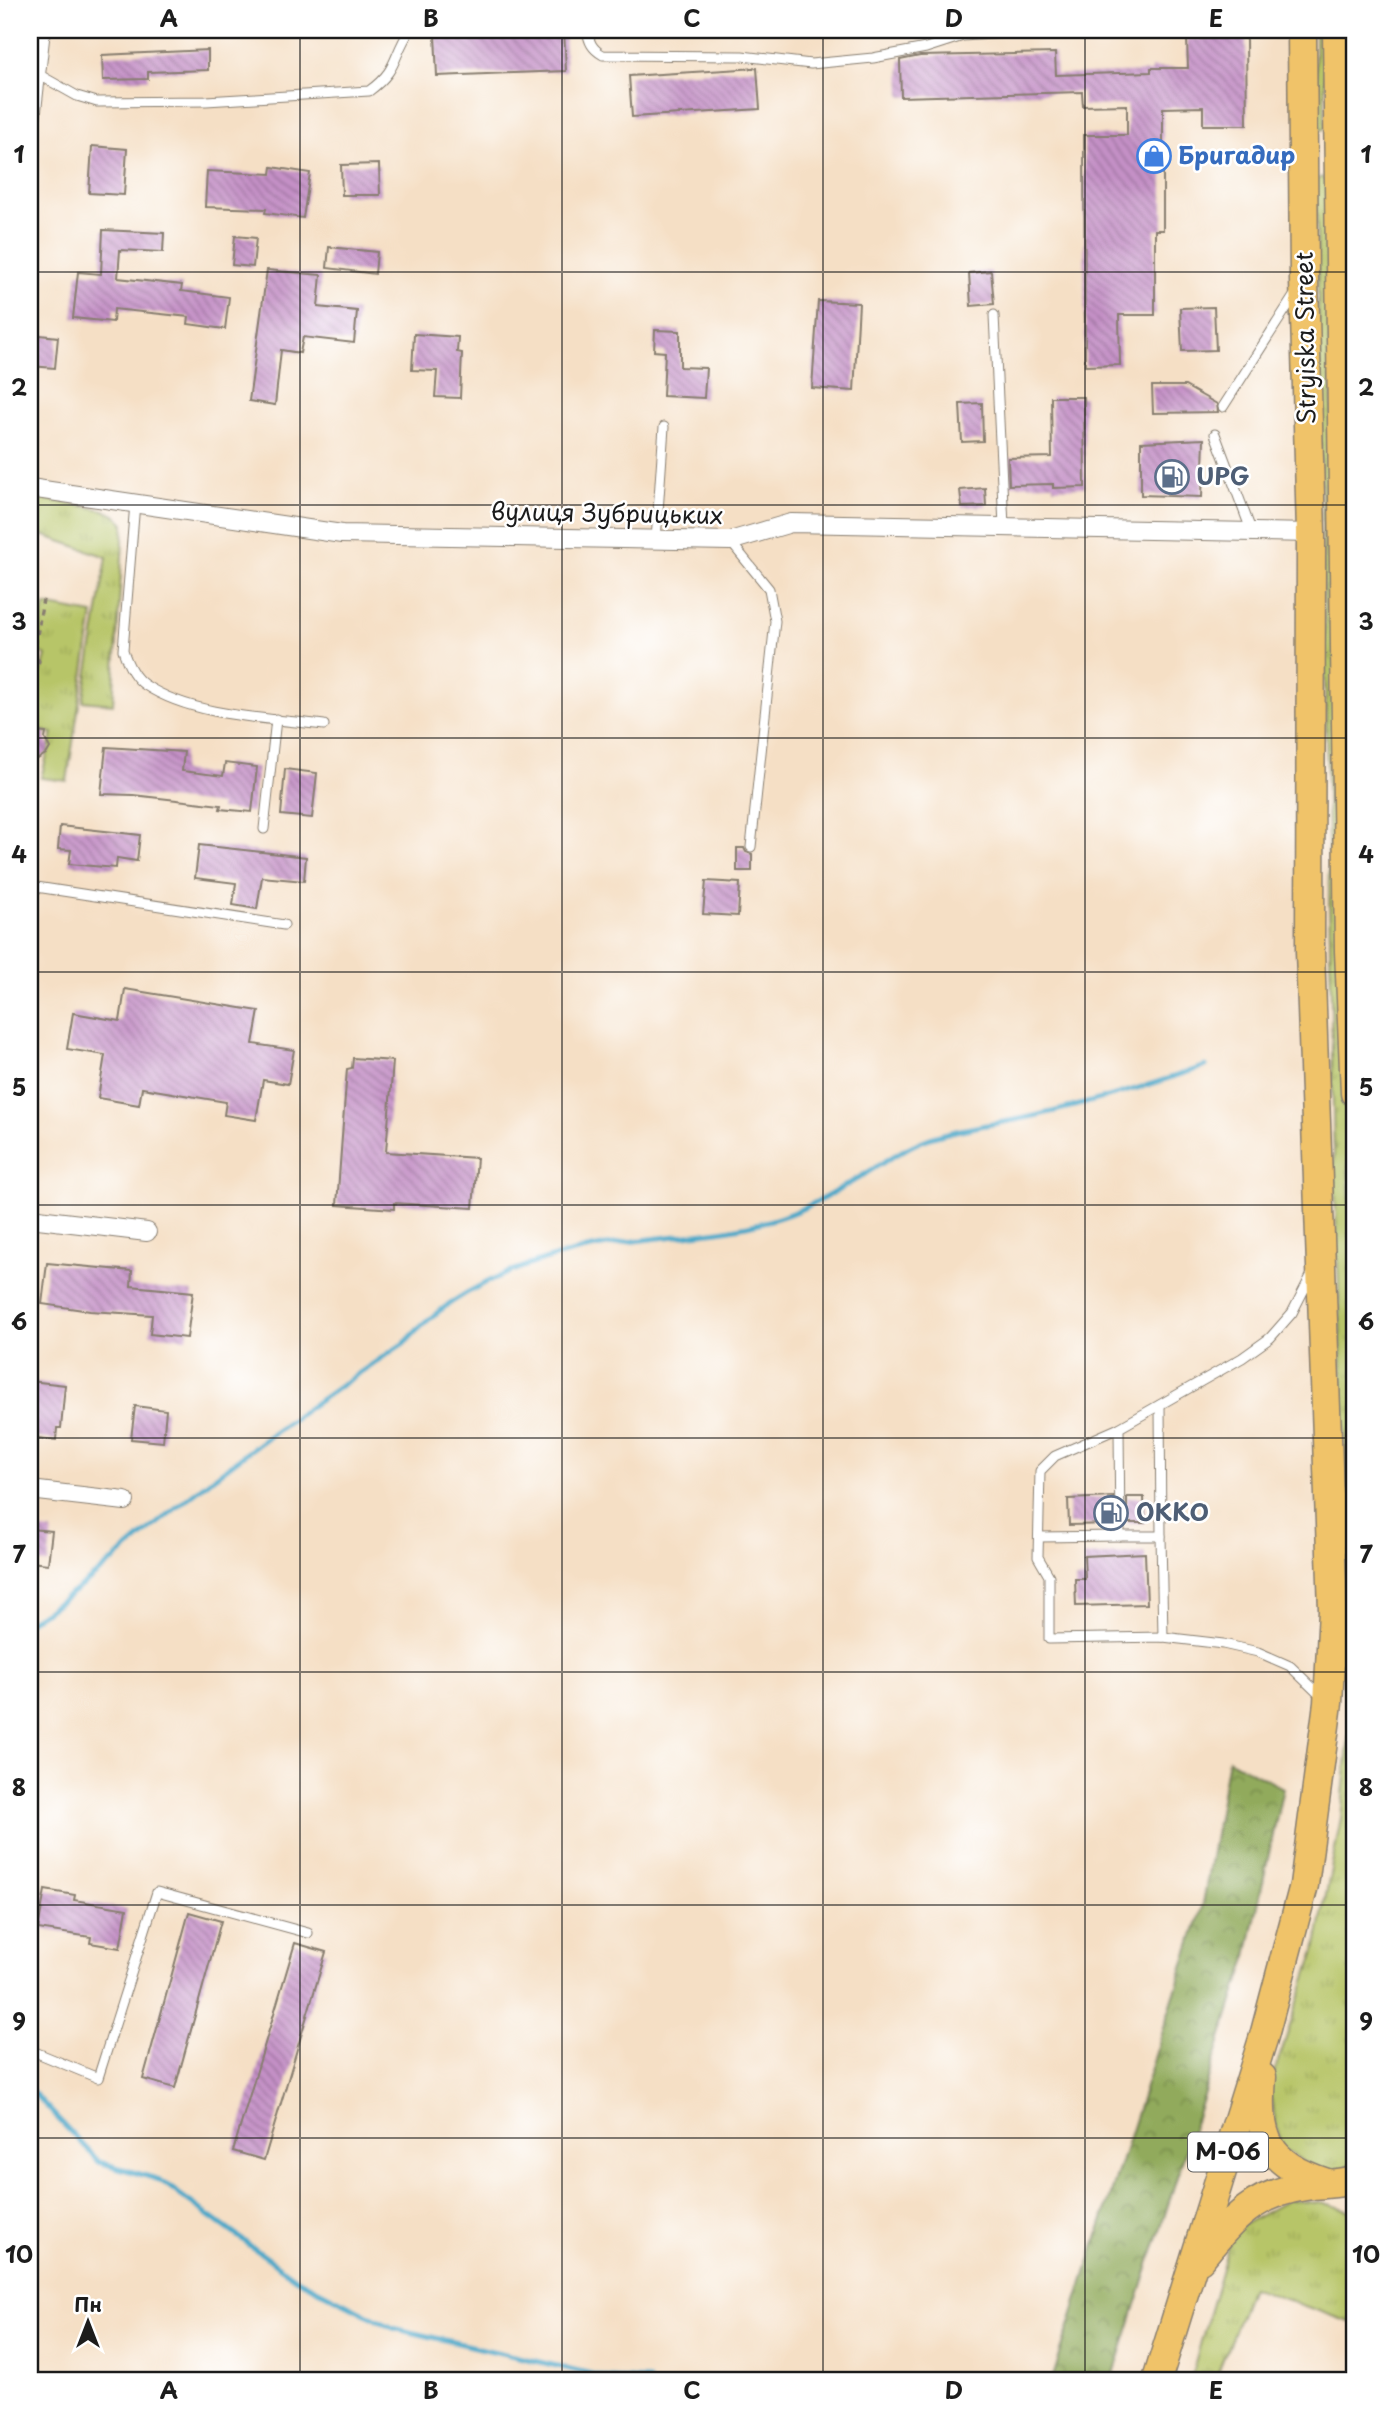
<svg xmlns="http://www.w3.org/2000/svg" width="1385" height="2410" viewBox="0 0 1385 2410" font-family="'Playpen Sans',sans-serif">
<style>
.grass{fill:url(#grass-tufts);stroke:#6a7042;stroke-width:2}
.forest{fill:url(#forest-crowns);stroke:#56633c;stroke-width:2}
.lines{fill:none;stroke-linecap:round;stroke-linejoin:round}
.stream{stroke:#4aa7c8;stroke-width:5}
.building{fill:url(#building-back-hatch)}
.service-casing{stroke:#887e70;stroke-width:11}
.minor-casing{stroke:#887e70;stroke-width:20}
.trunk-casing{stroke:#887e70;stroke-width:31}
.path{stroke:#887e70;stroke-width:3.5;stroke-dasharray:5 5;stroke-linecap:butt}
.service{stroke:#fff;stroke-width:9}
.minor{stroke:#fff;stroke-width:18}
.trunk{stroke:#f0c369;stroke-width:28}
.grid{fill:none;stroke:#1c1c1c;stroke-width:2;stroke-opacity:0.55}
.labels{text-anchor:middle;stroke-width:5;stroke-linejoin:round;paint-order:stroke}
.shield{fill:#fff;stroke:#606060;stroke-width:2}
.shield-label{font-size:23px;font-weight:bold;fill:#1c1c1c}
.shop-label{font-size:24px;font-weight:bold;fill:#366cbe;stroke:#fff;text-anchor:start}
.street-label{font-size:24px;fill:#1c1c1c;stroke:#fff}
.service-label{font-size:24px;font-weight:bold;fill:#4e5e75;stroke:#fff;text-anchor:start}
.neatline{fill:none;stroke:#1c1c1c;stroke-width:2.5}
.grid-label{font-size:23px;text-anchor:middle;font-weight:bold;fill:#1c1c1c}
</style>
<defs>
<pattern id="grass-tufts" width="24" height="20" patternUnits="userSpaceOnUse" patternTransform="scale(1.75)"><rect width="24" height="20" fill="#b7c567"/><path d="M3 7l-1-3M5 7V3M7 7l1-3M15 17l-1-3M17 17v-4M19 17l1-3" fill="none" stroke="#9da959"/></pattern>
<pattern id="forest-crowns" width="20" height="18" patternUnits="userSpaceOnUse" patternTransform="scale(1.75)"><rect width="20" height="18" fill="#91aa5c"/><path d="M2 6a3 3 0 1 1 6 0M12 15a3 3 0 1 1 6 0" fill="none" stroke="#768a4b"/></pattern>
<pattern id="building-back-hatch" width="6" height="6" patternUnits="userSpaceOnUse" patternTransform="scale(1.75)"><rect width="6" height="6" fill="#c490c6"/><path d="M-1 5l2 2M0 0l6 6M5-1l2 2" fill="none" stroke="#9e75a0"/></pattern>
</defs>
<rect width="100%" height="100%" fill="#fff"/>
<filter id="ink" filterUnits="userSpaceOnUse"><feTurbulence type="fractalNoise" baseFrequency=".0143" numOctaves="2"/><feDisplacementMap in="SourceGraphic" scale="14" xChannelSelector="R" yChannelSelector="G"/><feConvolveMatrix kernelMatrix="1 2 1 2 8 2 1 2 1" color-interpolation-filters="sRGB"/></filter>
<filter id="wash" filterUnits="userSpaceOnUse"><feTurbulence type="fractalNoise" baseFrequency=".00686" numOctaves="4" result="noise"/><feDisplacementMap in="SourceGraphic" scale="28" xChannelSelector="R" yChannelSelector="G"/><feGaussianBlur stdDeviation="1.57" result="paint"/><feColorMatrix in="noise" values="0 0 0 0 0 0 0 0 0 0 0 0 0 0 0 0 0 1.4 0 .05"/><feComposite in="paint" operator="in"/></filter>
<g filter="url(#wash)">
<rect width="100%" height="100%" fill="#f5dfc5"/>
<!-- grass -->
<g class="grass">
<path d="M 1315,30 L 1325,30 L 1325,128 L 1322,130 L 1317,128 L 1316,124 Z"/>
<path d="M 1322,177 L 1327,182 L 1348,1162 L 1355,1299 L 1355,2164 C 1324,2178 1307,2164 1281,2148 L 1269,2089 L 1315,1951 L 1341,1818 L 1349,1735 L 1351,1608 L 1334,1162 L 1316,183 L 1318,179 Z"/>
<path d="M 30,496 L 104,510 L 115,515 L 124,524 L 113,704 L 83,701 L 107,557 L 30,531 Z"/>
<path d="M 45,605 L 93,614 L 67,781 L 41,778 L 53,733 L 30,729 L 30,689 L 33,674 L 38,675 L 42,670 L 46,656 L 37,650 Z"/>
<path d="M 1288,2200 L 1327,2204 L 1355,2212 L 1355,2324 L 1251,2287 L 1215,2380 L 1190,2380 L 1228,2247 L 1236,2229 Z"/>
</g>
<!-- forest -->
<path class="forest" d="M 1228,1759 L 1283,1788 L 1246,1961 L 1112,2380 L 1052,2380 L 1203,1904 Z"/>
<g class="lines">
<!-- stream -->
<g class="stream">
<path d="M 30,1621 C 92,1584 142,1534 198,1490 C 265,1437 336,1388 407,1341 C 461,1279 555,1251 635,1241 C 684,1234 733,1233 781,1217 C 811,1207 839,1190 865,1174 C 886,1161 907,1146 930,1138 C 963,1127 1000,1124 1034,1116 C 1092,1103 1150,1085 1206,1066"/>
<path d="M 30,2089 L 99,2162 L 160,2180 L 295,2278 L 393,2328 L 609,2378 L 648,2380"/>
</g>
</g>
<g id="blocks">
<!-- building -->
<g class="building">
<path d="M 564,30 L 566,71 L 437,76 L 435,35 Z"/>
<path d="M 1246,38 L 1247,125 L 1203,125 L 1203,107 L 1163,108 L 1163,230 L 1155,230 L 1155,315 L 1119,315 L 1120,365 L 1085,366 L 1084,135 L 1127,135 L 1127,105 L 1083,106 L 1082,92 L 901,97 L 900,60 L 920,56 L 1055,53 L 1056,75 L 1151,72 L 1151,68 L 1188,68 L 1187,39 Z"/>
<path d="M 208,50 L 208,70 L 148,72 L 148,79 L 103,80 L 102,55 Z"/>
<path d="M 757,68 L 760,109 L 632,117 L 629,76 Z"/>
<path d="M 92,146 L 127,149 L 124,195 L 89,193 Z"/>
<path d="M 379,164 L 380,195 L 342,195 L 341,165 Z"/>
<path d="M 272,167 L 310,173 L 303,218 L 265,213 L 266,209 L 205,207 L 207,171 L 271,174 Z"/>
<path d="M 103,230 L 164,233 L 163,252 L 120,250 L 118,278 L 182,285 L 181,291 L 229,297 L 225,329 L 188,324 L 189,317 L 114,309 L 113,322 L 73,318 L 78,272 L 101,274 Z"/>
<path d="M 235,236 L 256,238 L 253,267 L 232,265 Z"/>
<path d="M 329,247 L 377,252 L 375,274 L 327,268 Z"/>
<path d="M 267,270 L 321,275 L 318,307 L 357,311 L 354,343 L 303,337 L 300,353 L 281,350 L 275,405 L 249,401 Z"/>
<path d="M 991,271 L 994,304 L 971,306 L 969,273 Z"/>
<path d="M 818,301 L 859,303 L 854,391 L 812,388 Z"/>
<path d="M 1214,307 L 1216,350 L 1182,351 L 1180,308 Z"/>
<path d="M 655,330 L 680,331 L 680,367 L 706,368 L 704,398 L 663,396 L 665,352 L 654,351 Z"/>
<path d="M 30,334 L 58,337 L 55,368 L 30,366 Z"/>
<path d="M 414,334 L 458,337 L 457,352 L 462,353 L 460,398 L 435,397 L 437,371 L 412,370 Z"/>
<path d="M 1152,386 L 1185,386 L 1217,404 L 1218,412 L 1153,413 Z"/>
<path d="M 1051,397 L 1084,397 L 1085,487 L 1053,488 L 1053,484 L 1009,485 L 1008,458 L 1052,457 Z"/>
<path d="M 982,403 L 983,441 L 962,442 L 960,404 Z"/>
<path d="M 1204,439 L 1202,497 L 1141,495 L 1141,442 Z"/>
<path d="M 985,488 L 986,506 L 962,507 L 960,490 Z"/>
<path d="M 30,731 L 46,733 L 45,739 L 50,748 L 47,753 L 30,764 Z"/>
<path d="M 106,747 L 184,752 L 182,771 L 223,776 L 225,763 L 257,767 L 252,812 L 220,809 L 221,805 L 133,795 L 101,794 Z"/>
<path d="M 285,769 L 317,773 L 312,818 L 281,815 Z"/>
<path d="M 60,826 L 140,835 L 137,861 L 117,858 L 116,868 L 69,864 L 71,850 L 58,849 Z"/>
<path d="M 199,845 L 306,857 L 304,881 L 262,877 L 257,909 L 233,905 L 236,883 L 195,878 Z"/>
<path d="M 737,848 L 744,848 L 746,852 L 752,854 L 752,871 L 737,871 Z"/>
<path d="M 706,881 L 740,883 L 738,916 L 703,914 Z"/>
<path d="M 125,989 L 259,1011 L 253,1044 L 294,1050 L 288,1084 L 263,1080 L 256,1120 L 224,1115 L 226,1102 L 142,1088 L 139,1105 L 98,1098 L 105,1055 L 67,1049 L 73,1013 L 120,1021 Z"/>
<path d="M 353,1058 L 393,1061 L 386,1152 L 477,1158 L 473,1208 L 394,1203 L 394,1209 L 337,1205 L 347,1069 L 352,1068 Z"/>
<path d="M 47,1263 L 132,1271 L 131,1286 L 193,1292 L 187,1338 L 150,1334 L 152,1315 L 90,1311 L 42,1304 Z"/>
<path d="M 30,1381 L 65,1385 L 61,1428 L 57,1428 L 56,1440 L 30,1437 Z"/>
<path d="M 135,1406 L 166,1410 L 163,1442 L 131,1439 Z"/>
<path d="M 1113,1497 L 1113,1524 L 1069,1525 L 1068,1499 Z"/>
<path d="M 1127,1497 L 1144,1497 L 1145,1523 L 1127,1523 Z"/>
<path d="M 30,1529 L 52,1531 L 48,1564 L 30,1562 Z"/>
<path d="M 1145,1553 L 1147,1604 L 1076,1606 L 1075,1579 L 1085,1579 L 1084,1556 Z"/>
<path d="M 45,1890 L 75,1895 L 74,1900 L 127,1909 L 120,1948 L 90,1943 L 91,1937 L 38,1929 Z"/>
<path d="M 189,1912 L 221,1921 L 175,2088 L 143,2079 Z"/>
<path d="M 295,1943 L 326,1952 L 264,2160 L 233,2151 Z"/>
</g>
</g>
</g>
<g filter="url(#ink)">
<use href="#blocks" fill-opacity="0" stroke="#887e70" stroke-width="2"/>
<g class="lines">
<!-- service casing -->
<g class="service-casing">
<g id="service">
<path d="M 587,30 C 589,42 592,49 603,55 L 742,56 L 811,64 L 873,58 L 926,48 L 963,36 L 1054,30"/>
<path d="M 36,73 L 77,96 L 97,102 L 206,101 L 369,91 C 399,69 392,57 410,30"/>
<path d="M 994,315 L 1004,526"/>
<path d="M 1223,407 L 1296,293"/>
<path d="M 1215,434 L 1251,530"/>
<path d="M 135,503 L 123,650 C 127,663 133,677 145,685 C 194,717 268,718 324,725"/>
<path d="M 656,540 L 664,427"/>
<path d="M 730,541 L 769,589 L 775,621 L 751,847"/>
<path d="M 264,829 L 276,719"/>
<path d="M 30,886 L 284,925"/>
<path d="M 1160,1405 L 1161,1536"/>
<path d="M 1119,1428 L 1055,1456 L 1040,1471 L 1038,1557 L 1049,1576 L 1049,1639 L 1163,1637 L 1223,1644 L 1258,1652 L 1290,1666 L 1322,1697"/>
<path d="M 1039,1537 L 1120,1536"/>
<path d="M 1163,1637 L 1161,1536 L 1120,1536 L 1119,1428 L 1242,1358 L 1270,1338 L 1292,1313 L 1313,1272"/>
<path d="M 30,2050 L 98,2078 L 157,1892 L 308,1933"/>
</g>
</g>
<!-- minor casing -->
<g class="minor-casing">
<g id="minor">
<path d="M 30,128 L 41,30"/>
<path d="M 30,488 L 342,534 L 730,541 L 791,523 L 1311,533"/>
<path d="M 30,1218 L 147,1232"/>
<path d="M 30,1490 L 125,1501"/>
</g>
</g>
<!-- trunk casing -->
<g class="trunk-casing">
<g id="trunk">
<path d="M 1337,30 L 1349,951 L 1355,1093"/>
<path d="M 1262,2077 C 1257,2139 1266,2163 1327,2183"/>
<path d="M 1200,2259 C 1233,2219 1252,2194 1306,2186 C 1323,2183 1339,2185 1355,2179"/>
<path d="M 1157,2380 L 1264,2036 L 1304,1885 L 1328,1703 L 1333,1610 L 1310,951 L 1311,533 L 1304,280 L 1302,30"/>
</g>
</g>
<!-- path -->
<g class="path">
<path d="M 30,654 L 36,655 L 39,661 L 36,668 L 30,669"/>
<path d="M 34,654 L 43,599"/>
</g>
<!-- service -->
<use href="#service" class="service"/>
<!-- minor -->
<use href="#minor" class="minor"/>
<!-- trunk -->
<use href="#trunk" class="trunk"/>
</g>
</g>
<!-- grid -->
<path class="grid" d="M 300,30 L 300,2380M 562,30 L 562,2380M 823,30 L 823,2380M 1085,30 L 1085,2380M 30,272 L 1355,272M 30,505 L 1355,505M 30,738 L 1355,738M 30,972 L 1355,972M 30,1205 L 1355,1205M 30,1438 L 1355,1438M 30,1672 L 1355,1672M 30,1905 L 1355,1905M 30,2138 L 1355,2138"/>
<!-- icons -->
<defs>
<g id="shop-ring" transform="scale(1.75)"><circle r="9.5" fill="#fff" stroke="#3f7fe0" stroke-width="1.5"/><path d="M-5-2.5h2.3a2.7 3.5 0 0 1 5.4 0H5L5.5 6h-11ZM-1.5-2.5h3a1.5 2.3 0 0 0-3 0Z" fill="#3f7fe0"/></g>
<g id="fuel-ring" transform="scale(1.75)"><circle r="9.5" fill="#fff" stroke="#5c6f8a" stroke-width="1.5"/><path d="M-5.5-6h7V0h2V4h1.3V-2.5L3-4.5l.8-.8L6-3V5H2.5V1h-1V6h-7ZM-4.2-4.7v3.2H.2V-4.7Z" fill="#5c6f8a"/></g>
</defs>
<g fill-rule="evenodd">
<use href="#shop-ring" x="1154" y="156"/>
<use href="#fuel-ring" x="1172" y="477"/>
<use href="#fuel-ring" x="1111" y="1513"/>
</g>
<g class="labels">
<!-- shield labels -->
<rect class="shield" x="1188" y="2132.5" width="80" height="39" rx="5"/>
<g class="shield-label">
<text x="1228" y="2160">М-06</text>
</g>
<!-- shop labels -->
<g class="shop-label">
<text x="1178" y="164">Бригадир</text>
</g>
<!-- street labels -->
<g class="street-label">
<text transform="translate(1306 338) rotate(-91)" y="8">Stryiska Street</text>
<text transform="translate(607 514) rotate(1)" y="8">вулиця Зубрицьких</text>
</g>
<!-- service labels -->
<g class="service-label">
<text x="1196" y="485">UPG</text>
<text x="1136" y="1521">OKKO</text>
</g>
</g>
<!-- margin -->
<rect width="1385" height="2410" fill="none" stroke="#fff" stroke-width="77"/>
<!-- north arrow -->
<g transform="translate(88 2322)" stroke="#ffffff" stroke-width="5" paint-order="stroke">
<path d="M0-5L12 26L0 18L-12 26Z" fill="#1c1c1c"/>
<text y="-10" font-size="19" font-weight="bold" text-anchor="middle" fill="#1c1c1c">Пн</text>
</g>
<rect x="38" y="38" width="1308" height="2334" class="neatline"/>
<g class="grid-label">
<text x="169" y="27">A</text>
<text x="431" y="27">B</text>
<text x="692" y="27">C</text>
<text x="954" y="27">D</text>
<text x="1216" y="27">E</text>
<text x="19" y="163">1</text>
<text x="1366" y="163">1</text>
<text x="19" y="396">2</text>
<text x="1366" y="396">2</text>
<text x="19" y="630">3</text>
<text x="1366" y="630">3</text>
<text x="19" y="863">4</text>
<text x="1366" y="863">4</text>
<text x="19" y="1096">5</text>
<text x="1366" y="1096">5</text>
<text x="19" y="1330">6</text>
<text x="1366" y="1330">6</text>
<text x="19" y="1563">7</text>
<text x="1366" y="1563">7</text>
<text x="19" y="1796">8</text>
<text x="1366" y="1796">8</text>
<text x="19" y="2030">9</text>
<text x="1366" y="2030">9</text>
<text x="19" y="2263">10</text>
<text x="1366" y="2263">10</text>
<text x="169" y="2399">A</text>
<text x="431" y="2399">B</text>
<text x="692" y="2399">C</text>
<text x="954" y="2399">D</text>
<text x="1216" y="2399">E</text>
</g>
</svg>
